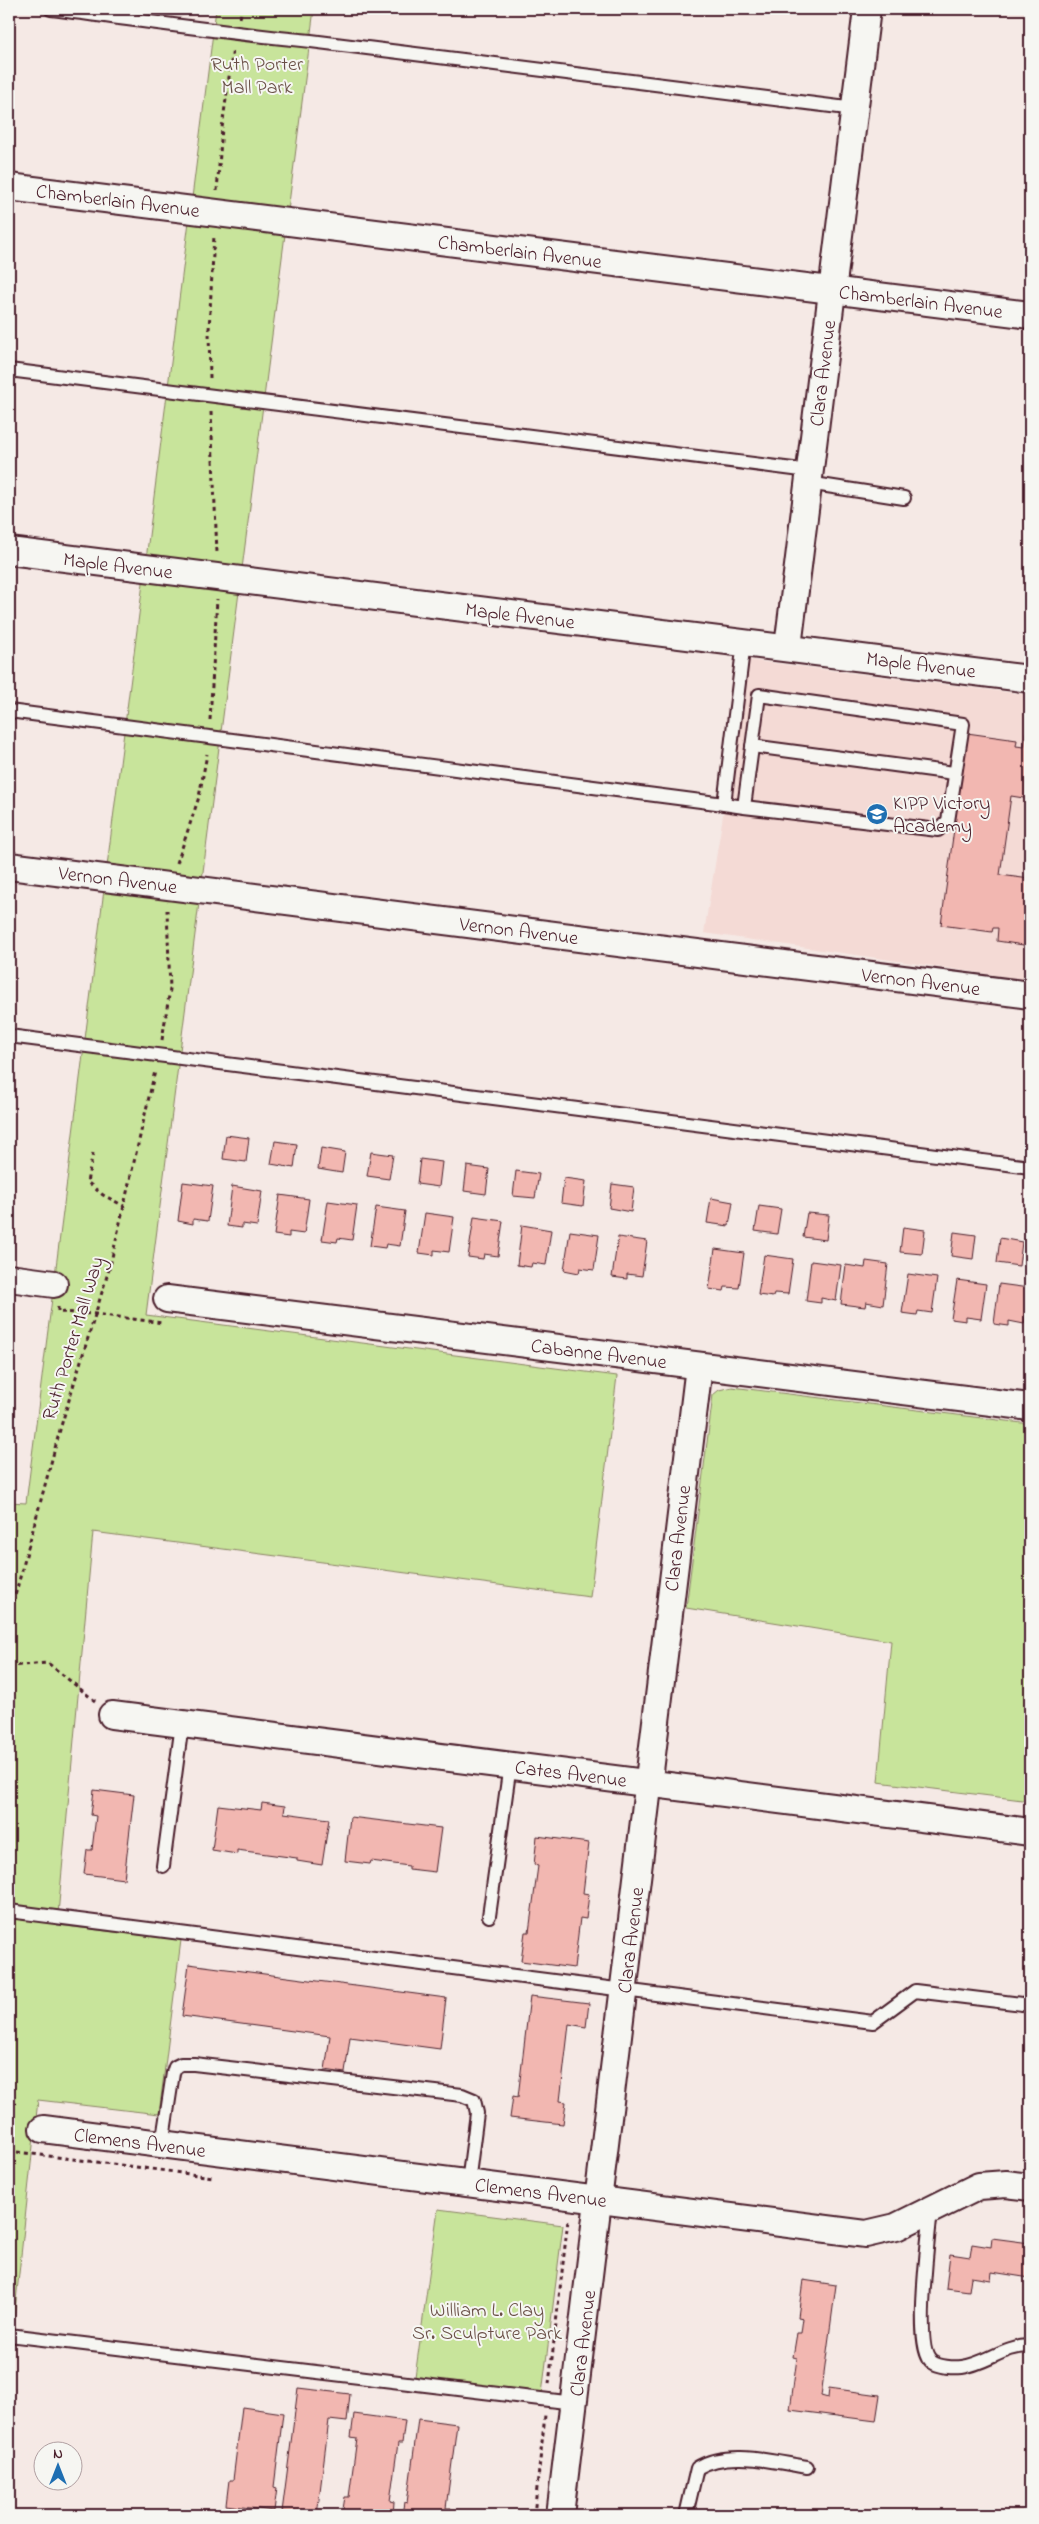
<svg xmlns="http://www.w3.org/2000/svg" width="1039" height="2524" viewBox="0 0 1039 2524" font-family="'Indie Flower',sans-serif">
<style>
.built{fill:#f4dad5}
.green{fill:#c8e49b;stroke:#898263}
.building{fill:#f2b7b1;stroke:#4a1f2b}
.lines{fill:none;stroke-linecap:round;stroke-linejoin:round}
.lane-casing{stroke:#4a1f2b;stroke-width:16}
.street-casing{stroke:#4a1f2b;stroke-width:30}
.path{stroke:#4a1f2b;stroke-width:3;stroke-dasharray:4 4;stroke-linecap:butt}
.lane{stroke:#f6f6f2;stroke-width:12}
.street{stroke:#f6f6f2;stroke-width:26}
.labels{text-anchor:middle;stroke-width:4;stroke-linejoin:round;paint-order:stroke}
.park-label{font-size:20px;fill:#6a5047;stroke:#f6f6f2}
.street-label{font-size:20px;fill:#4a1f2b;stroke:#f6f6f2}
.poi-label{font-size:20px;fill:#4a1f2b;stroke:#f6f6f2;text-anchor:start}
</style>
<rect width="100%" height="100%" fill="#f5e9e5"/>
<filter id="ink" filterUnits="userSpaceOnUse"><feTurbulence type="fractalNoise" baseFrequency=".02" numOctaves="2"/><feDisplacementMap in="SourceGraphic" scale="10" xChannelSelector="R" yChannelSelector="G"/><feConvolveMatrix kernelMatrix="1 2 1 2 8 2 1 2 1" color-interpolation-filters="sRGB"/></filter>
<g filter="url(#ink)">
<!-- built -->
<path class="built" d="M 748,660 L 1030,695 L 1030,980 L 704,933 Z"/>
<!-- green -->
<g class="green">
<path d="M 216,9 L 314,9 L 146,1315 L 617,1376 L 590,1597 L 93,1532 L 57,1925 L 181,1940 L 159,2114 L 38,2100 L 9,2365 L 9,1502 L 26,1503 Z"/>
<path d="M 732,1387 L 1030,1424 L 1030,1801 L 878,1782 L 891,1641 L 686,1608 L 713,1395 L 719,1390 Z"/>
<path d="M 438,2209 L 563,2225 L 542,2394 L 415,2377 Z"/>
</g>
<!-- building -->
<g class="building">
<path d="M 1026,732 L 1030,732 L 1030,799 L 1011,796 L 1000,875 L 1030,879 L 1030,946 L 997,941 L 998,928 L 993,928 L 992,932 L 941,925 L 967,733 L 1017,740 L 1016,746 L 1024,747 Z"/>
<path d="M 226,1135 L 249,1138 L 246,1162 L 223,1159 Z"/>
<path d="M 275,1141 L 297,1144 L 294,1168 L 271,1164 Z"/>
<path d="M 321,1148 L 345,1152 L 342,1173 L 318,1169 Z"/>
<path d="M 371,1152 L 393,1155 L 389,1179 L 367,1176 Z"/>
<path d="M 420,1159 L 442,1162 L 439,1187 L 417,1184 Z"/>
<path d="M 467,1166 L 489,1169 L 486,1194 L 464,1191 Z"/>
<path d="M 516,1171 L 539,1174 L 535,1198 L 513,1196 Z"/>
<path d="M 564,1178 L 586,1181 L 583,1206 L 561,1203 Z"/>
<path d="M 183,1182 L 213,1186 L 208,1221 L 193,1219 L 193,1224 L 178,1221 Z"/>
<path d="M 612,1184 L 634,1187 L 631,1212 L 609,1208 Z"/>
<path d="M 232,1186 L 262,1191 L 257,1226 L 242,1224 L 242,1228 L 227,1226 Z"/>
<path d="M 280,1195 L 309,1199 L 304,1234 L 289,1232 L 289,1237 L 274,1235 Z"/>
<path d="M 711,1198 L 733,1202 L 729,1226 L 707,1223 Z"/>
<path d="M 328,1201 L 357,1205 L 352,1240 L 338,1238 L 337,1242 L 322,1240 Z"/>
<path d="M 759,1206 L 781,1209 L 777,1234 L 755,1231 Z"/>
<path d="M 376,1207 L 405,1211 L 400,1246 L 386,1244 L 385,1248 L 370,1246 Z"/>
<path d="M 425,1213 L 454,1217 L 449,1252 L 434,1250 L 434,1255 L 419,1253 Z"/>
<path d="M 807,1213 L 829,1215 L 826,1240 L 803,1237 Z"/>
<path d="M 474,1217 L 503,1221 L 498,1256 L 484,1254 L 483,1259 L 468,1257 Z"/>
<path d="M 522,1225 L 551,1230 L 546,1265 L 532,1263 L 531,1267 L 517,1265 Z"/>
<path d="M 903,1227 L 925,1230 L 922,1254 L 900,1252 Z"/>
<path d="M 570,1231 L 599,1235 L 594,1270 L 580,1268 L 579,1273 L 564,1270 Z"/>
<path d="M 954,1232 L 976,1235 L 973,1259 L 951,1256 Z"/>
<path d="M 618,1237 L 647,1241 L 642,1276 L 627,1274 L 627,1279 L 612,1277 Z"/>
<path d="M 1000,1238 L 1022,1242 L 1019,1266 L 997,1263 Z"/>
<path d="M 715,1249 L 744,1253 L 739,1288 L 725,1287 L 724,1291 L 709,1289 Z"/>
<path d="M 764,1255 L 793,1259 L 788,1294 L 774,1293 L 773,1297 L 758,1295 Z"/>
<path d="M 811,1261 L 841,1265 L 836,1301 L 821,1298 L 821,1303 L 806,1301 Z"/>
<path d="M 866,1261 L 888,1264 L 883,1305 L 866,1302 L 865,1307 L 841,1304 L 846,1265 L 865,1268 Z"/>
<path d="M 908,1274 L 937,1278 L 932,1313 L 918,1311 L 917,1315 L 902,1313 Z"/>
<path d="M 957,1280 L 986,1284 L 981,1319 L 966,1317 L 966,1321 L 951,1319 Z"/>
<path d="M 999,1284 L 1029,1288 L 1024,1324 L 1009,1321 L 1009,1326 L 994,1324 Z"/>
<path d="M 94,1790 L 134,1795 L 124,1879 L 84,1874 L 87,1850 L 92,1850 L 96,1816 L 91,1815 Z"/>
<path d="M 262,1803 L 285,1806 L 284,1813 L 329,1819 L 322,1865 L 297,1861 L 297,1858 L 237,1850 L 237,1854 L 212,1850 L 218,1805 L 261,1810 Z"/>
<path d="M 350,1817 L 441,1828 L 435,1872 L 409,1869 L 409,1866 L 371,1861 L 370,1864 L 345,1861 Z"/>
<path d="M 537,1836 L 589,1843 L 583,1893 L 589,1894 L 586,1919 L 580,1918 L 574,1968 L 521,1961 L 525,1932 L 529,1932 L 538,1866 L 534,1865 Z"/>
<path d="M 189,1964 L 446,1998 L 440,2049 L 350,2037 L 345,2073 L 325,2070 L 330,2036 L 182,2016 Z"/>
<path d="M 530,1996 L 589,2003 L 586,2027 L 569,2024 L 560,2101 L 566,2102 L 563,2124 L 510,2118 L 513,2096 L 518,2097 Z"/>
<path d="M 992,2238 L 1030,2243 L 1030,2278 L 992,2272 L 991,2280 L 971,2277 L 969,2291 L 946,2288 L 950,2254 L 970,2257 L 972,2244 L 991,2247 Z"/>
<path d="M 803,2280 L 836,2285 L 821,2396 L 828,2398 L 829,2388 L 880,2395 L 876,2421 L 790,2410 L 797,2358 L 793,2357 L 797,2333 L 801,2333 L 803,2318 L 798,2317 Z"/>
<path d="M 298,2388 L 350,2394 L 347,2422 L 329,2420 L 317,2515 L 282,2512 Z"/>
<path d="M 242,2407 L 283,2413 L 274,2487 L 277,2488 L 274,2511 L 226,2505 L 229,2480 L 233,2480 Z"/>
<path d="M 354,2414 L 405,2421 L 402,2443 L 398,2443 L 390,2501 L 394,2502 L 393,2515 L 342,2515 L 345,2497 L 349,2497 L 357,2438 L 351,2437 Z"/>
<path d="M 418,2419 L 457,2424 L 446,2508 L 451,2508 L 450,2515 L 402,2515 L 404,2502 L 407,2503 Z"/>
</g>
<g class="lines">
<!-- lane casing -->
<g class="lane-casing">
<g id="lane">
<path d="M 51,9 C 138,20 224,33 311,41 L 855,109"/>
<path d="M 9,370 L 809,471"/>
<path d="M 808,483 L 904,498"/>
<path d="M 9,711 L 724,804 L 744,642"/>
<path d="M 752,746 L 954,773"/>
<path d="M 724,804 L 744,807 L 938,830 L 948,821 L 963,724 L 759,695 L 744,807"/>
<path d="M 9,1036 L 1030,1167"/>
<path d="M 163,1866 L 182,1724"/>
<path d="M 9,1911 L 873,2022 L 915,1991 L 1030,2005"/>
<path d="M 489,1916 L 510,1765"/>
<path d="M 162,2145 L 173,2073 L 175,2067 L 181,2064 L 194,2064 L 462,2095 L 474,2100 L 477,2113 L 468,2183"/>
<path d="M 931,2209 C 929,2235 913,2349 932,2362 C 939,2367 953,2368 962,2367 C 986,2364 1005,2345 1030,2346"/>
<path d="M 9,2335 L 574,2403"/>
<path d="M 686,2515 L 697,2468 C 728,2449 773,2462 807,2467"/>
</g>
</g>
<!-- street casing -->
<g class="street-casing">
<g id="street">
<path d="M 9,187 L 1030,315"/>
<path d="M 9,551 L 1030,679"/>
<path d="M 788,647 L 867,9"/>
<path d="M 9,866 L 1030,995"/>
<path d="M 9,1278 L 54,1284"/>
<path d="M 167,1299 L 1030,1407"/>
<path d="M 112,1715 L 1030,1832"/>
<path d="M 43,2129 L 866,2234 L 896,2227 L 979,2186 L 1006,2184 L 1030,2187"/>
<path d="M 560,2515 L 699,1366"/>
</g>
</g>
<!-- path -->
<g class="path">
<path d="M 240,18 L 242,9"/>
<path d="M 217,191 L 222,128 L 233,48"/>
<path d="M 210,378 L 209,330 L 214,235"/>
<path d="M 211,412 L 217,553"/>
<path d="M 210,720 L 217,599"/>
<path d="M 177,863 L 199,797 L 207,754"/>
<path d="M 162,1040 L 170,989 L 167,910"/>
<path d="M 93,1153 L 87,1182 L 103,1195 L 124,1206"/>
<path d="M 58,1307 L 58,1312 L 96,1314 L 163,1323"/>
<path d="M 9,1618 L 61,1426 L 110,1266 L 155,1071"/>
<path d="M 9,1666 L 48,1663 L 95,1701"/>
<path d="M 9,2111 L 13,2107 L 15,2099"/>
<path d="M 9,2151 L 214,2177"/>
<path d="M 549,2384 L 568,2220"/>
<path d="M 534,2515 L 545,2415"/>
</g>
<!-- lane -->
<use href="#lane" class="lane"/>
<!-- street -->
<use href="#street" class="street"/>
</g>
</g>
<!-- icons -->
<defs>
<g id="school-disc" transform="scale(1.125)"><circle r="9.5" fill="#1f6fb2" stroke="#f6f6f2"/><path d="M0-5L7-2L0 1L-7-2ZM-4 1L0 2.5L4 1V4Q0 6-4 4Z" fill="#fff"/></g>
</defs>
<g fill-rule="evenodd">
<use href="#school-disc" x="877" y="814"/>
</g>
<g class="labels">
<!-- park labels -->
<g class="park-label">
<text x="257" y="70">Ruth Porter<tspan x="257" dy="23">Mall Park</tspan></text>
<text x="487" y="2316">William L. Clay<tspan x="487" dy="23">Sr. Sculpture Park</tspan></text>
</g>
<!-- street labels -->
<g class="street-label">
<text transform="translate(118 200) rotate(7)" y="7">Chamberlain Avenue</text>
<text transform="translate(520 251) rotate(7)" y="7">Chamberlain Avenue</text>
<text transform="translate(921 301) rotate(7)" y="7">Chamberlain Avenue</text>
<text transform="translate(822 373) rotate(-83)" y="7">Clara Avenue</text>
<text transform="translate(118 565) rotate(7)" y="7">Maple Avenue</text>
<text transform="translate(520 615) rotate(7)" y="7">Maple Avenue</text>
<text transform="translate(921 664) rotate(7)" y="7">Maple Avenue</text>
<text transform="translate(118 879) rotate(7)" y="7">Vernon Avenue</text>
<text transform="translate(519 930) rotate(7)" y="7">Vernon Avenue</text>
<text transform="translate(921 981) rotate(7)" y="7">Vernon Avenue</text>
<text transform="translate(72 1338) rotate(-73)" y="7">Ruth Porter Mall Way</text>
<text transform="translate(599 1353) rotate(7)" y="7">Cabanne Avenue</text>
<text transform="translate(677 1538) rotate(-83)" y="7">Clara Avenue</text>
<text transform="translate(571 1773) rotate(7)" y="7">Cates Avenue</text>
<text transform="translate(630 1940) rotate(-83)" y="7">Clara Avenue</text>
<text transform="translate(140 2142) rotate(7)" y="7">Clemens Avenue</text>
<text transform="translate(541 2192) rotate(7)" y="7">Clemens Avenue</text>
<text transform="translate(582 2343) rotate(-83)" y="7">Clara Avenue</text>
</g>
<!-- poi labels -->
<g class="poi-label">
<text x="893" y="809">KIPP Victory<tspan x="893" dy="23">Academy</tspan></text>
</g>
</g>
<!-- margin -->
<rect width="1039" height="2524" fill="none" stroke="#f6f6f2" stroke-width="30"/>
<rect x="15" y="15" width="1009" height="2494" fill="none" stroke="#4a1f2b" stroke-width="2" filter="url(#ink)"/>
<!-- north arrow -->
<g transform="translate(58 2466)"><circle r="24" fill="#f6f6f2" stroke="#b1a0a2"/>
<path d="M0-4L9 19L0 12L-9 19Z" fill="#1f6fb2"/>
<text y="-8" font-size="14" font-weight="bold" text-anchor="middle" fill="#4a1f2b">N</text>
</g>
</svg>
